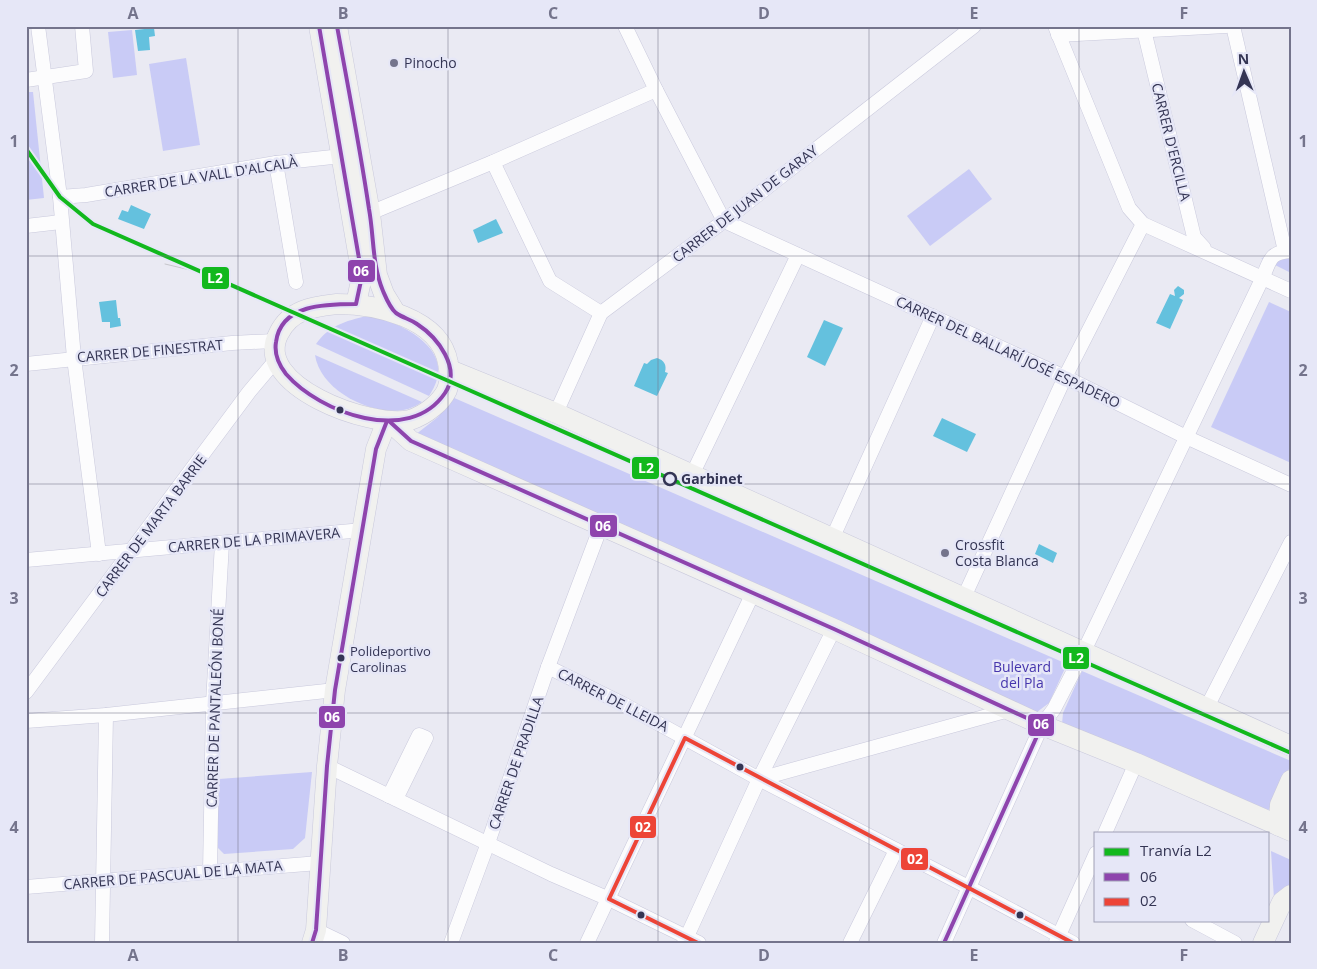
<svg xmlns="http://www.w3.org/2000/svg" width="1317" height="969" viewBox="0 0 1317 969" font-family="'Open Sans',sans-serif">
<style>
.green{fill:#c9cbf6}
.water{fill:#64c1de}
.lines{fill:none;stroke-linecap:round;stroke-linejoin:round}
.street-casing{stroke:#c9c9dc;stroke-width:15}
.secondary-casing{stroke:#c9c9dc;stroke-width:21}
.street{stroke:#fcfcfd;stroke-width:14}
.secondary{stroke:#f1f1ef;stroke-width:20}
.tram{stroke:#c6c6cb;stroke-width:1}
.bus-1-casing{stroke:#e6e7f7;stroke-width:8}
.bus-2-casing{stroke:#e6e7f7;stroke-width:8}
.bus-1{stroke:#8e44ad;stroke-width:4}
.bus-2{stroke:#ed4437;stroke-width:4}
.tram-1-casing{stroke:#e6e7f7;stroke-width:8}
.tram-1{stroke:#12b81d;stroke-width:4}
.grid{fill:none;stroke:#74748c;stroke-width:1;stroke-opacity:0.55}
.poi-dot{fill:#74748c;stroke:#e6e7f7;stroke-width:2}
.bus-dot{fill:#343554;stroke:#e6e7f7;stroke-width:2}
.stop-dot{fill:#e6e7f7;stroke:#343554;stroke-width:2.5}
.labels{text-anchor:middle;stroke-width:5;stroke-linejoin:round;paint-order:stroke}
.bus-label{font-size:13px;fill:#343554;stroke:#e6e7f7;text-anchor:start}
.poi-label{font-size:14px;fill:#343554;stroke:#e6e7f7;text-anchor:start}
.street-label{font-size:14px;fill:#343554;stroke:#e6e7f7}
.stop-label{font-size:14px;font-weight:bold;fill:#343554;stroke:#e6e7f7;text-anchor:start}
.park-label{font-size:14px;fill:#4636ad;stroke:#e6e7f7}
.line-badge{stroke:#e6e7f7;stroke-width:2}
.badge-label{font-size:14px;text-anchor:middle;font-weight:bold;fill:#fff}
.neatline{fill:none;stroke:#74748c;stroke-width:2}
.grid-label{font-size:16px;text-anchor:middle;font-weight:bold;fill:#74748c}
</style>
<rect width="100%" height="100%" fill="#eaeaf3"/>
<!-- green -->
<g class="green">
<path d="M 132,30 L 137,75 L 113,78 L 108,32 Z"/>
<path d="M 186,58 L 200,145 L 163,151 L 149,64 Z"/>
<path d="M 26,92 L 33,92 L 44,198 L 26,200 Z"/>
<path d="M 969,169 L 992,199 L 930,246 L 907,216 Z"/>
<path d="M 1291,256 L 1291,273 L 1261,258 Z"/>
<path d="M 1269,302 L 1291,312 L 1291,463 L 1211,427 Z"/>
<path d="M 372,315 C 407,326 460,352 429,396 L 316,344 C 330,324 349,320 372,315 Z"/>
<path d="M 315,355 L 422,402 C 418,405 413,407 408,409 C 374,418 320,391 315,355 Z"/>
<path d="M 452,397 L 1067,664 L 1049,703 L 1037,712 L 415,435 L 438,417 Z"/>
<path d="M 1082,671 L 1291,761 L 1291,765 L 1266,815 L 1062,724 L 1063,713 Z"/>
<path d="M 312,772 L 305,838 L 293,849 L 224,854 L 216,846 L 219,779 Z"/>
<path d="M 1271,851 L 1291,860 L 1291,887 L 1274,899 Z"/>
</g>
<!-- water -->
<g class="water">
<path d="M 154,28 L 155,36 L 149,37 L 150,50 L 138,51 L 135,30 Z"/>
<path d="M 131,205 L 151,214 L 144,229 L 118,219 L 122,210 L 128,212 Z"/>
<path d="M 496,219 L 503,233 L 478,243 L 473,230 Z"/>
<path d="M 1178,286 L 1184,290 L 1184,294 L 1179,298 L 1183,300 L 1170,329 L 1156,323 L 1170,294 L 1175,296 L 1174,290 Z"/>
<path d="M 116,300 L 118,318 L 120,318 L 121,326 L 110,328 L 110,322 L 102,322 L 99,302 Z"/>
<path d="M 824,320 L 843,328 L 825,366 L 807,357 Z"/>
<path d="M 657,358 C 664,360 667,365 665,372 L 668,373 L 657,396 L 634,386 L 644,363 L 647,364 L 651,360 Z"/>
<path d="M 942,418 L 976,434 L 967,452 L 933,436 Z"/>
<path d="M 1039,544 L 1057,553 L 1053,563 L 1035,554 Z"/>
</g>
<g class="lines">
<!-- street casing -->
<g class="street-casing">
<g id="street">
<path d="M 38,26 L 60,197 L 74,358 L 99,554"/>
<path d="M 625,26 L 656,90 L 724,221 L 1065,377 L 1186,437 L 1291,485"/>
<path d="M 1055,26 L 1129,208 L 1143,224 L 1291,291"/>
<path d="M 1143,26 L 1194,237 L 1204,248"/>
<path d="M 1233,26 L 1285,251"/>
<path d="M 1058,35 L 1226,26"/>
<path d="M 26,80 L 86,71 L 82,26"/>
<path d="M 493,162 L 550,281 L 601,313"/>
<path d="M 276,163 L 296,282"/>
<path d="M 60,197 L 86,195 L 276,163 L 342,156"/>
<path d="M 370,213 L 493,162 L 656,90"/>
<path d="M 26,226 L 61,222"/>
<path d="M 26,364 L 232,343 L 274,341"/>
<path d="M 556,413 L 601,313 L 724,221 L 974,26"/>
<path d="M 692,475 L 798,255"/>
<path d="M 832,539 L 933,316"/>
<path d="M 26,560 L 363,530"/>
<path d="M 964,597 L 1065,377 L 1143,224"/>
<path d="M 548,667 L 623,704 L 759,779 L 970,888 L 1073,943"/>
<path d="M 26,692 L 249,392 L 276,360"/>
<path d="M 1206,709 L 1291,542"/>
<path d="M 26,721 L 106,715 L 335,690"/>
<path d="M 327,766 L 551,874 L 609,899 L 699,943"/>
<path d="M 759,779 L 1009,710"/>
<path d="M 389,796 L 419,735 L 426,738 L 396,799"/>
<path d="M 1105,833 L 1136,763"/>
<path d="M 210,872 L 213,703 L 222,543"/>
<path d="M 26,887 L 319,863"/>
<path d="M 1192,920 L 1235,943"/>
<path d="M 316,930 L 343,943"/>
<path d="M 1056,942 L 1096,853"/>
<path d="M 102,943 L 106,715"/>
<path d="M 451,943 L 488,843 L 548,667 L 601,526"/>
<path d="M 587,943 L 753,593"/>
<path d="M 684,943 L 759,779 L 834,629"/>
<path d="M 850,943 L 896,850"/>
<path d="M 944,943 L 1042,725 L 1054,709 L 1083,653 L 1263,277 C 1270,260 1270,252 1291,251"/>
</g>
</g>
<!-- secondary casing -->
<g class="secondary-casing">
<g id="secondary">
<path d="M 319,26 L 362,276 L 356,304"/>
<path d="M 337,26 L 370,213 L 377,275 L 384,294 L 395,312"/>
<path d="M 337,304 C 375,304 440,317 448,363 C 450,372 450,382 447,390 C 444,396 438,403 433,407 C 426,413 419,417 410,420 C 371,429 250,385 279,333 C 291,309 313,307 337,304 Z"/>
<path d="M 450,370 L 556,413 L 1291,746"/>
<path d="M 389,421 L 411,441 L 834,629 L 1042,725 L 1136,763 L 1291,831"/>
<path d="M 1279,826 L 1280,805 L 1291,780"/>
<path d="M 312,943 L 316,930 L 327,766 L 335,690 L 376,449 L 387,421"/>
<path d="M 1263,943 L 1282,902 L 1291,895"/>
</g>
</g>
<!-- street -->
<use href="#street" class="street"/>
<!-- secondary -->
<use href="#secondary" class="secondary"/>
<!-- tram -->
<path class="tram" d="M 165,264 L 211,275"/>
<!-- bus-1 casing -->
<g class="bus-1-casing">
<g id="bus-1">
<path d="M 319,26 L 362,276 L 356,304 C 326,304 281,304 276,342 C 274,354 279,365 286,374 C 320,413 409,446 445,393 C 462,368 437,337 417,324 C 410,319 403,318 396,313 C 390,308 386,298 383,291 C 372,265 374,236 369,209 C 360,148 348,87 337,26"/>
<path d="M 389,421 L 411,441 L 834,629 L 1042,725 L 944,943"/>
<path d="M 312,943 L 316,930 L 327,766 L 335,690 L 376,449 L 387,421"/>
</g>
</g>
<!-- bus-2 casing -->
<g class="bus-2-casing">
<path id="bus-2" d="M 698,943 L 609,899 L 685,738 L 1073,943"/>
</g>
<!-- bus-1 -->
<use href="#bus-1" class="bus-1"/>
<!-- bus-2 -->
<use href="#bus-2" class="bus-2"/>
<!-- tram-1 casing -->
<g class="tram-1-casing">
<path id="tram-1" d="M 26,149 L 60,197 L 93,224 L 1291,753"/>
</g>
<!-- tram-1 -->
<use href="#tram-1" class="tram-1"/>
</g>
<!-- grid -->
<path class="grid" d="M 238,26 L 238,943M 448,26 L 448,943M 658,26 L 658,943M 869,26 L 869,943M 1079,26 L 1079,943M 26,256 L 1291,256M 26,484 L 1291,484M 26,713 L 1291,713"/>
<!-- markers -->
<g class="poi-dot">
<circle cx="394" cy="63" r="5"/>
<circle cx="945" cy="553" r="5"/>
</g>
<g class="bus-dot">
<circle cx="340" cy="410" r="4.5"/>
<circle cx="341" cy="658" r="4.5"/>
<circle cx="740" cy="767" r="4.5"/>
<circle cx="641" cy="915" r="4.5"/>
<circle cx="1020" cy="915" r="4.5"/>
</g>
<circle class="stop-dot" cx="670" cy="479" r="6"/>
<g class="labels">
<!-- bus labels -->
<g class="bus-label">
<text x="350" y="656">Polideportivo<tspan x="350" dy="16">Carolinas</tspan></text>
</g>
<!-- poi labels -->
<g class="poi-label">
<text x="404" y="68">Pinocho</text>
<text x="955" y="550">Crossfit<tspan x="955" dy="16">Costa Blanca</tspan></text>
</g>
<!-- street labels -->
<g class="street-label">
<text transform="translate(1171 142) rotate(76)" y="5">CARRER D'ERCILLA</text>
<text transform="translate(201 177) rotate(-9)" y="5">CARRER DE LA VALL D'ALCALÀ</text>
<text transform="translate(745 204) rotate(-38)" y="5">CARRER DE JUAN DE GARAY</text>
<text transform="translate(150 351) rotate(-5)" y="5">CARRER DE FINESTRAT</text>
<text transform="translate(1008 352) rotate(25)" y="5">CARRER DEL BALLARÍ JOSÉ ESPADERO</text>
<text transform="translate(151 526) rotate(-53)" y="5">CARRER DE MARTA BARRIE</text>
<text transform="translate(254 540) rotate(-5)" y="5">CARRER DE LA PRIMAVERA</text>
<text transform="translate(613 700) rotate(27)" y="5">CARRER DE LLEIDA</text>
<text transform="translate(215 708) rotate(-88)" y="5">CARRER DE PANTALEÓN BONÉ</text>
<text transform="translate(516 763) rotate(-71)" y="5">CARRER DE PRADILLA</text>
<text transform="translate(173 875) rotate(-5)" y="5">CARRER DE PASCUAL DE LA MATA</text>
</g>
<!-- stop labels -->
<g class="stop-label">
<text x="681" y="484">Garbinet</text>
</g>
<!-- park labels -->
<g class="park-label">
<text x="1022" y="672">Bulevard<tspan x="1022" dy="16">del Pla</tspan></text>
</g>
</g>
<g class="line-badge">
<rect x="347" y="259" width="29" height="24" rx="5" fill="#8e44ad"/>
<rect x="201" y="266" width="29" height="24" rx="5" fill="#12b81d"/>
<rect x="631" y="456" width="29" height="24" rx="5" fill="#12b81d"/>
<rect x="589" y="514" width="29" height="24" rx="5" fill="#8e44ad"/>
<rect x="1062" y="646" width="28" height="24" rx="5" fill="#12b81d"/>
<rect x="318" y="705" width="28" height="24" rx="5" fill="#8e44ad"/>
<rect x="1027" y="713" width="28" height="24" rx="5" fill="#8e44ad"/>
<rect x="629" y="815" width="28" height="24" rx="5" fill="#ed4437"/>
<rect x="900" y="847" width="29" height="24" rx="5" fill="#ed4437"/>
</g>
<g class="badge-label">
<text x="361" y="276">06</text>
<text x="215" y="283">L2</text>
<text x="646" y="473">L2</text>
<text x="603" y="531">06</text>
<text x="1076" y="663">L2</text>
<text x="332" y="722">06</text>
<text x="1041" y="729">06</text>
<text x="643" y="832">02</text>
<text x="915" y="864">02</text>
</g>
<!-- border -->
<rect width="1317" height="969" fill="none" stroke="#e6e7f7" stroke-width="55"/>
<!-- legend -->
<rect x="1094" y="832" width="175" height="90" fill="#e6e7f7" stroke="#9fa0b6"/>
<rect x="1104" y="848" width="25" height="8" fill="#12b81d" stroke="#9fa0b6"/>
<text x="1140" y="856" font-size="15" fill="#343554">Tranvía L2</text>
<rect x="1104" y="873" width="25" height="8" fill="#8e44ad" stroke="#9fa0b6"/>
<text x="1140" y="882" font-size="15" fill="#343554">06</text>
<rect x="1104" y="898" width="25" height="8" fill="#ed4437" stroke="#9fa0b6"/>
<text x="1140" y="906" font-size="15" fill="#343554">02</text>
<!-- north arrow -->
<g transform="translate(1244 72) rotate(358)" stroke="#e6e7f7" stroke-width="4" paint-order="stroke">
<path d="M0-4L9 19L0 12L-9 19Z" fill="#343554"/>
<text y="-8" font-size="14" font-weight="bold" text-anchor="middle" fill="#343554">N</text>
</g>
<rect x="28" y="28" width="1262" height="914" class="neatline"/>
<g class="grid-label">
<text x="133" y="19">A</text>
<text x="343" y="19">B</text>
<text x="553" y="19">C</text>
<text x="764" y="19">D</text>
<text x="974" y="19">E</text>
<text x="1184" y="19">F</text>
<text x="14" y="147">1</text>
<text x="1303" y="147">1</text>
<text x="14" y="376">2</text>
<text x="1303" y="376">2</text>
<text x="14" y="604">3</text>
<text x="1303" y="604">3</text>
<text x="14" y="833">4</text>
<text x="1303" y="833">4</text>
<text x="133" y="961">A</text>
<text x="343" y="961">B</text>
<text x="553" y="961">C</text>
<text x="764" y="961">D</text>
<text x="974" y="961">E</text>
<text x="1184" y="961">F</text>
</g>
</svg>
